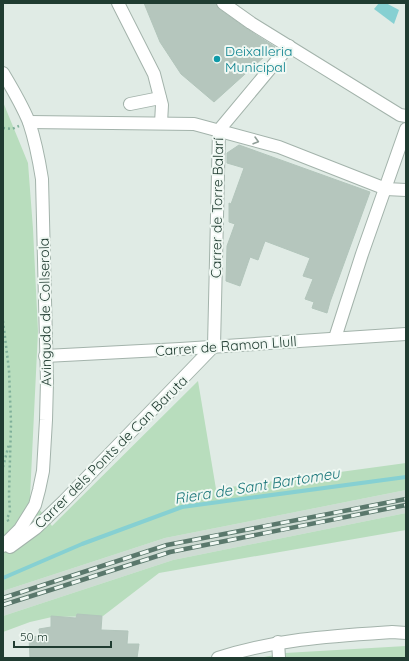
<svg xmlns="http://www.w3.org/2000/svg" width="409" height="661" viewBox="0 0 409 661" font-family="Quicksand,sans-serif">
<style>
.built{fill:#cedbd3}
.green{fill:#b8ddbd}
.water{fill:#86d0d2}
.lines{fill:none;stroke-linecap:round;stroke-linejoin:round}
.stream{stroke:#86d0d2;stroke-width:4}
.building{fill:#b5c6bd;stroke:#b2c5bb}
.minor-casing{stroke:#a3b3ab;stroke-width:14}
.path{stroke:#7fb09a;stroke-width:2.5;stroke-dasharray:2 3;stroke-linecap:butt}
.minor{stroke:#fff;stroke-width:12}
.rail-casing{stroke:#5a786c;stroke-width:4.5}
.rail{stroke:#f0f8f3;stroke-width:3;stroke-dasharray:9;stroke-linecap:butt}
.oneway{stroke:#909e98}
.culture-dot{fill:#0f9aa8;stroke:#f0f8f3;stroke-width:1.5}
.labels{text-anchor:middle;stroke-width:4;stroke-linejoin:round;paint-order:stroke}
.culture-label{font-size:14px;fill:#0d838f;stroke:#f0f8f3;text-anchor:start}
.street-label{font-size:14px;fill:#203c31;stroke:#f0f8f3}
.water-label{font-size:15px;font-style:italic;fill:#197579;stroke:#f0f8f3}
</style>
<rect width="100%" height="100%" fill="#e0ebe5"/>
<!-- built -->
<path class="built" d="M 406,490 L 406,513 L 173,560 L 3,616 L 3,591 L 165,538 Z"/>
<!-- green -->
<g class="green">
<path d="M 3,102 L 28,163 L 33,229 L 38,331 L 30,497 L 52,526 L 198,381 L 216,489 L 406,463 L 406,490 L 165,538 L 3,591 Z"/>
<path d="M 406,513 L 406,530 L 159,573 L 103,616 L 52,617 L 30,622 L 3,632 L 3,616 L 173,560 Z"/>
<path d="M 406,646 L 406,658 L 259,658 L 285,653 Z"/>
</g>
<!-- water -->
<path class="water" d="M 379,3 L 386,3 L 399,10 L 394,24 L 374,9 Z"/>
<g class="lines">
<!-- stream -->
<path class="stream" d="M 3,578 L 82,544 L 182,507 L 406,477"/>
</g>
<!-- building -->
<g class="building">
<path d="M 144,3 L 216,3 L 219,9 L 247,29 L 275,47 L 214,102 L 181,74 L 160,42 Z"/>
<path d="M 239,145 L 370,192 L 330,302 L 327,313 L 312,308 L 314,302 L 305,299 L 313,279 L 303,276 L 310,258 L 265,241 L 258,260 L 250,257 L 240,286 L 226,281 L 227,246 L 235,224 L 229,222 L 229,203 L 231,204 L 244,168 L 227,163 L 227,153 Z"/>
<path d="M 77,614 L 102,616 L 101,630 L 128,631 L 127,644 L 139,644 L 137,658 L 30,658 L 29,637 L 40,636 L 39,629 L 51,627 L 51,616 L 76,618 Z"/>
</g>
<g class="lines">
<!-- minor casing -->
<g class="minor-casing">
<g id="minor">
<path d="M 118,3 L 154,74 L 162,105 L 161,123"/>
<path d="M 223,3 L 251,23 L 400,115 L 406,116"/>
<path d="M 3,73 C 12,88 22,105 29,122 C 35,140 39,160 42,179 L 47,381 L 46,420 L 43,471 L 39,490 L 35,505 L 20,529 L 3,546"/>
<path d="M 130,104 L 160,98"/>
<path d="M 29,122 L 194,124 L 279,147 L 386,189 L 406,190"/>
<path d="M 335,338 L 362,254 L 406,129"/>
<path d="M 214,346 L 219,130 L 289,46"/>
<path d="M 45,356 L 180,349 L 406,334"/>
<path d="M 10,547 L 36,528 L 64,501 L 214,346"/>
<path d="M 278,642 L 279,658"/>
<path d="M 218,658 C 276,639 331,636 392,632 L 406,633"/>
</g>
</g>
<!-- path -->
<g class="path">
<path d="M 3,128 L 12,129 L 19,126"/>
<path d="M 3,321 L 9,370 L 11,423 L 9,495 L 10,513 L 7,518 L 9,523"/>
<path d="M 3,467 L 9,444"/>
</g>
<!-- minor -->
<use href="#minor" class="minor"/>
<!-- rail casing -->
<g class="rail-casing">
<g id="rail">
<path d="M 3,598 L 167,545 L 406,499"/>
<path d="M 3,605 L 170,552 L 406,505"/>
</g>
</g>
<!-- rail -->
<use href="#rail" class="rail"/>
</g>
<!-- one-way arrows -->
<defs><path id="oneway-chevron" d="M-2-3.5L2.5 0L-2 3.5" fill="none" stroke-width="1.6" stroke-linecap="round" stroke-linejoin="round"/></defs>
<use class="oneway" href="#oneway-chevron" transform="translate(256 141) rotate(16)"/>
<!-- markers -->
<circle class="culture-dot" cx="217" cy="59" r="4"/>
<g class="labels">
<!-- culture labels -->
<g class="culture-label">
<text x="225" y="56">Deixalleria<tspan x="225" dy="16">Municipal</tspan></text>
</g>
<!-- street labels -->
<g class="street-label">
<text transform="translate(217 208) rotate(-89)" y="5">Carrer de Torre Balarí</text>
<text transform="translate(45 312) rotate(-91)" y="5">Avinguda de Collserola</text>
<text transform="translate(226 346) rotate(-4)" y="5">Carrer de Ramon Llull</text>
<text transform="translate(111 452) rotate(-45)" y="5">Carrer dels Ponts de Can Baruta</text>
</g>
<!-- water labels -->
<g class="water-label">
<text transform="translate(257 486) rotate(-9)" y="5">Riera de Sant Bartomeu</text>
</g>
</g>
<!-- border -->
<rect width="409" height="661" fill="none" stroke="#203c31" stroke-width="8"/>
<!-- scale -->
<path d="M14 641v6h97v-6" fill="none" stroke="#203c31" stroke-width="2"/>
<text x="20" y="641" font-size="12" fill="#203c31" stroke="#f0f8f3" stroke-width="3" paint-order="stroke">50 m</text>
</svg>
